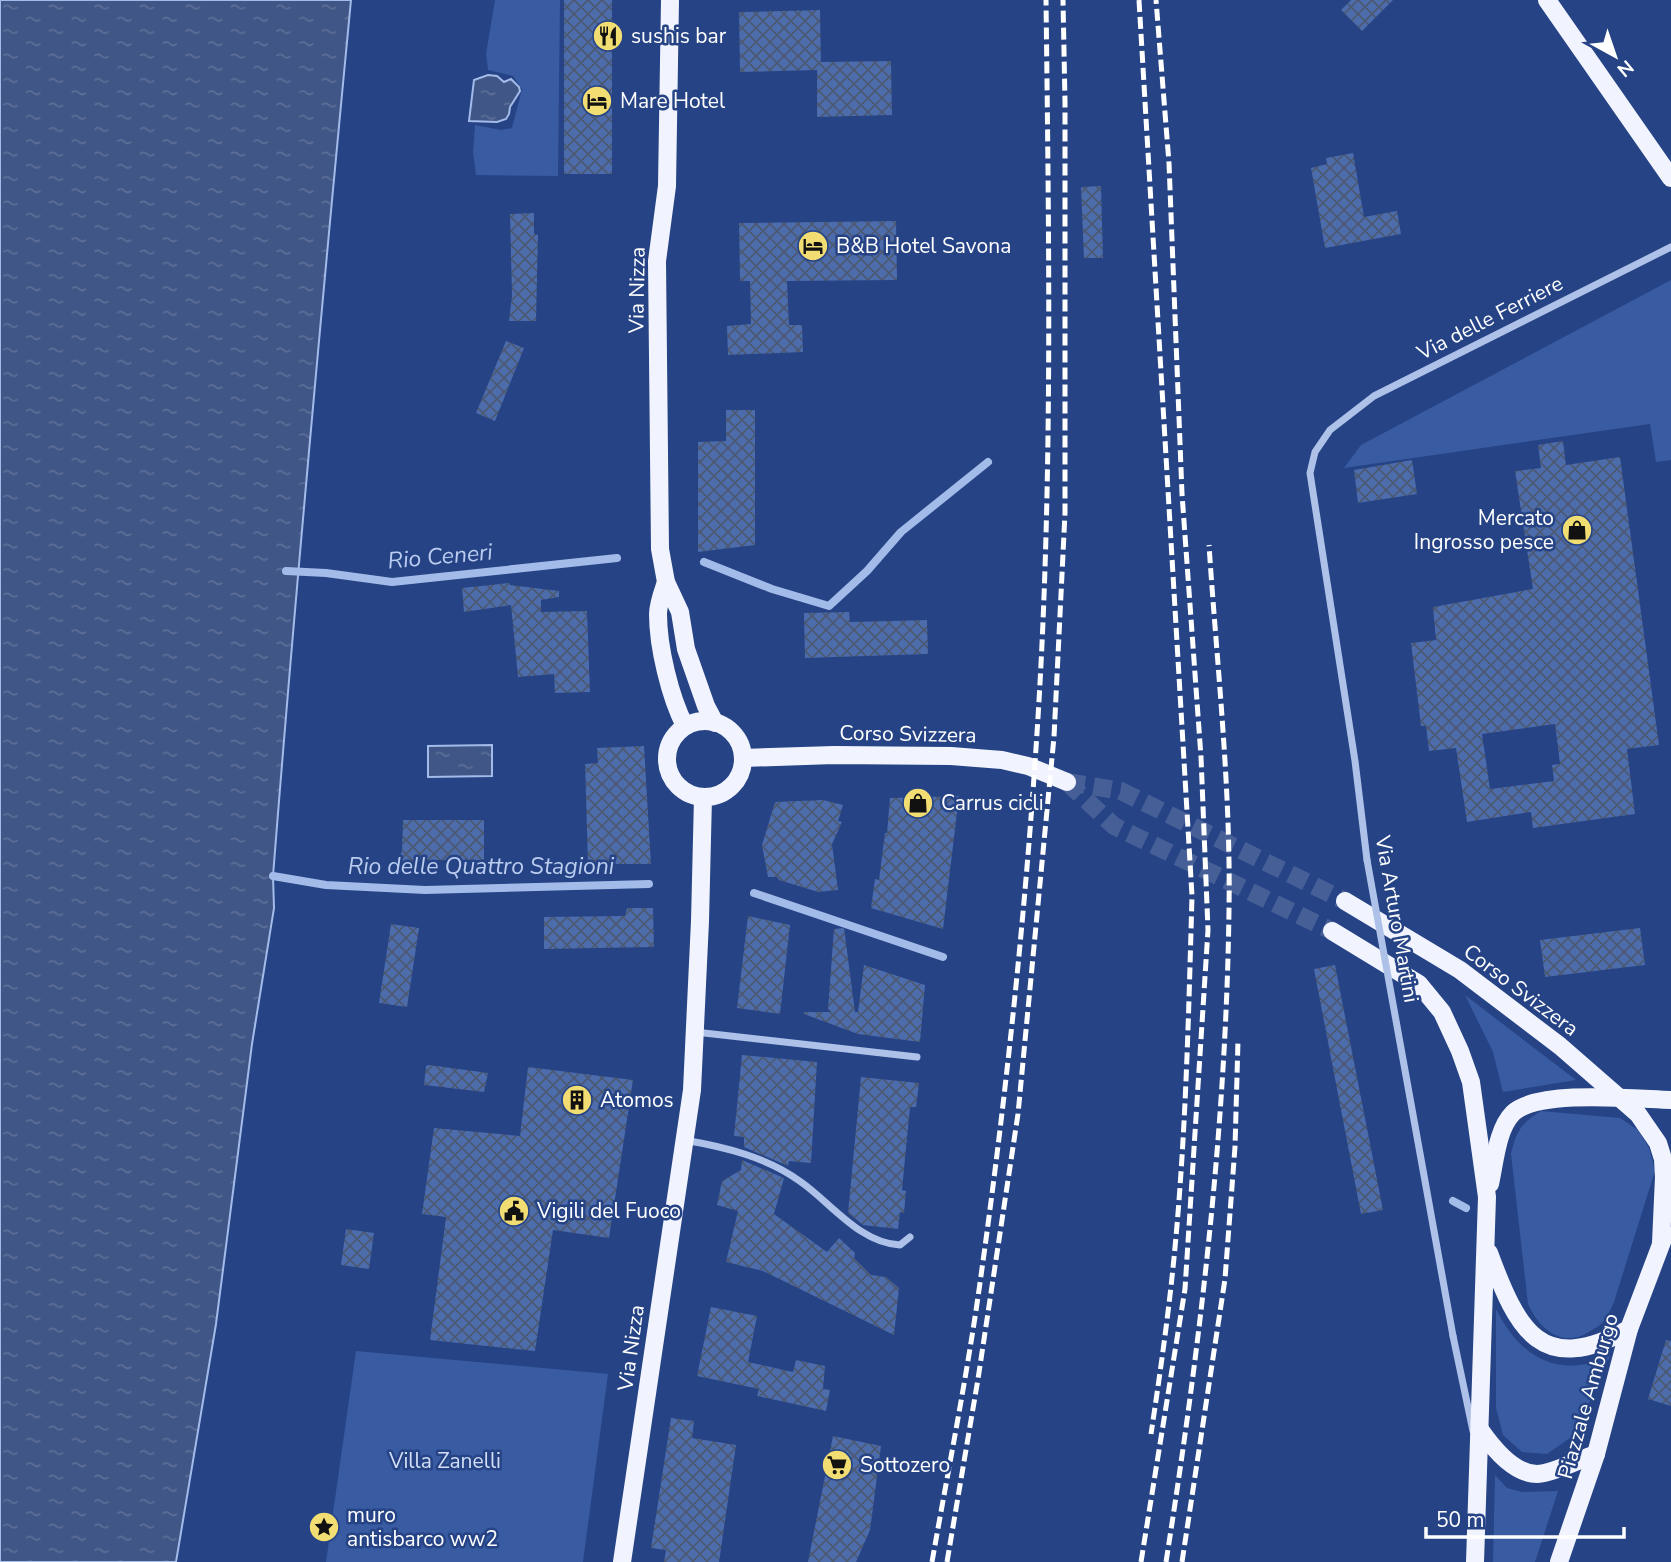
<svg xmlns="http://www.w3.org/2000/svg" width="1671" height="1562" viewBox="0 0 1671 1562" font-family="'Nunito Sans',sans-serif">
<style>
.green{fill:#395ba1}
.water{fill:url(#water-ripples);stroke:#a3bbe9;stroke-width:2}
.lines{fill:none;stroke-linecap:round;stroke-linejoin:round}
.stream{stroke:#a3bbe9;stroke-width:8}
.building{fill:url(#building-cross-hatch);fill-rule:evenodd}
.primary-tunnel{stroke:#465f97;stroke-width:18;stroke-dasharray:18 9;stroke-linecap:butt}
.street{stroke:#aec1e8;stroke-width:7}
.primary{stroke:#f1f4fe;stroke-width:18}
.rail{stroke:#fff;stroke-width:5;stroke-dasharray:12 5;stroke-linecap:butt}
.street-bridge{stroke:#aec1e8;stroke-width:7}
.labels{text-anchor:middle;stroke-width:5;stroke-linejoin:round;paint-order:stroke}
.poi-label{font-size:21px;fill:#fff;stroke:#254385;text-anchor:start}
.street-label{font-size:21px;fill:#fff;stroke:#254385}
.park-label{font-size:21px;fill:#d2def6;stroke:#254385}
.water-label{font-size:23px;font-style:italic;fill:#baccef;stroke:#254385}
</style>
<defs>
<pattern id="water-ripples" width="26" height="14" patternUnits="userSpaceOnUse" patternTransform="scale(1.75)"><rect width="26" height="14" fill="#405686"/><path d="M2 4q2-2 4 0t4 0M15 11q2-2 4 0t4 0" fill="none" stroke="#5d6f98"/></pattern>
<pattern id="building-cross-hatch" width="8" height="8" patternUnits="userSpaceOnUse" patternTransform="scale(1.75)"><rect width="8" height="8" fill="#4d6cac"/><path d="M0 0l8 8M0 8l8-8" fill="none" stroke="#4c5972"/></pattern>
</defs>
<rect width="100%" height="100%" fill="#254385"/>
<!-- green -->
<g class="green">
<path d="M 495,0 L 560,0 L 558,176 L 476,175 L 473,152 L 475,125 L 501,130 L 512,128 L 522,89 L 513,76 L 488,70 L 486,54 Z"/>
<path d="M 1671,280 L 1671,460 L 1656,462 L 1650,424 L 1344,468 L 1361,445 Z"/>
<path d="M 1465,995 L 1576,1080 L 1503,1092 L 1493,1052 Z"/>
<path d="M 1541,1111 L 1620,1118 L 1638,1130 L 1649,1148 L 1655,1171 L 1614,1302 C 1611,1308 1608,1317 1603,1322 C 1600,1326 1593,1329 1589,1332 C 1561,1349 1539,1328 1528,1304 L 1511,1154 C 1516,1132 1521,1123 1541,1111 Z"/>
<path d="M 1496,1309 C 1520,1357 1558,1380 1610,1356 L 1586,1410 L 1570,1438 L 1547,1454 L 1522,1452 L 1503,1435 L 1496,1408 Z"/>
<path d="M 356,1351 L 608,1374 L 583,1562 L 326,1562 Z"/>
<path d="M 1495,1475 L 1507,1488 L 1522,1492 L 1558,1491 L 1535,1562 L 1493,1562 Z"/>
</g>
<!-- water -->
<g class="water">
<path d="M 0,0 L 351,0 C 323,292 296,584 273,876 L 274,908 L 252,1044 L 216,1324 L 176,1562 L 0,1562 Z"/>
<path d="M 488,75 L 497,76 L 504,82 L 511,79 L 519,87 L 520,91 L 510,107 L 509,114 L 506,119 L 497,122 L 469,121 L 474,80 Z"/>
<path d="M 492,745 L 492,776 L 428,777 L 428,746 Z"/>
</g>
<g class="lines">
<!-- stream -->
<g class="stream">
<path d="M 704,562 L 772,589 L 829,606 L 867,571 L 901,532 L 988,462"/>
<path d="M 286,571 L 326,573 L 392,582 L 617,558"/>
<path d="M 273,876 L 326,885 L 425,890 L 649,884"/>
<path d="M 754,893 L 943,957"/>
<path d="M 1453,1201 L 1466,1208"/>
</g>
</g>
<!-- building -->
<g class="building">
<rect x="564" y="0" width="48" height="174"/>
<path d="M 1351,0 L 1393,0 L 1362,31 L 1341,10 Z"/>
<path d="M 820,10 L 821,62 L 891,61 L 892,115 L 817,117 L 817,70 L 740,72 L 739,12 Z"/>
<path d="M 1353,153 L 1364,217 L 1397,211 L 1401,234 L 1325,248 L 1311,168 L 1327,164 L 1326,158 Z"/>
<path d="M 1101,186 L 1103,258 L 1084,258 L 1081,187 Z"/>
<path d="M 534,213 L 534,234 L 538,235 L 536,321 L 509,321 L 512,296 L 510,214 Z"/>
<path d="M 896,221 L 897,280 L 787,281 L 789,325 L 802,325 L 803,352 L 728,355 L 727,326 L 751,324 L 750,281 L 740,281 L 739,223 Z"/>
<path d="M 506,341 L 524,348 L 495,421 L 476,413 Z"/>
<path d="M 726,410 L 755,410 L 755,545 L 698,552 L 698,442 L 726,441 Z"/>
<path d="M 1563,441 L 1566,465 L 1620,457 L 1659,745 L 1627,749 L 1635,814 L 1533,828 L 1531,812 L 1467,822 L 1456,748 L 1429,751 L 1426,726 L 1421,726 L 1411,643 L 1436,640 L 1433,607 L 1533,589 L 1515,471 L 1541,468 L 1538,445 ZM 1555,724 L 1560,764 L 1552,765 L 1554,781 L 1490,789 L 1482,734 Z"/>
<path d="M 1412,460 L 1417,494 L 1358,503 L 1354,470 Z"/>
<path d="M 509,583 L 510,585 L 559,591 L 559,597 L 541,600 L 541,612 L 587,611 L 590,692 L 555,693 L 554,674 L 518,677 L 511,605 L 464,612 L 462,588 Z"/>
<path d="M 849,612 L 850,622 L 927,620 L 928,654 L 805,658 L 804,613 Z"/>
<path d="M 644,746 L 651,864 L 588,864 L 585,764 L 598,763 L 597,748 Z"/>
<path d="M 959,796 L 943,929 L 871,908 L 875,879 L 879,880 L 885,833 L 887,833 L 890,798 Z"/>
<path d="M 823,800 L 843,805 L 838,821 L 842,822 L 832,844 L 838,890 L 818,892 L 779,880 L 777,877 L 768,877 L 762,845 L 775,802 Z"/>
<path d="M 403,820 L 484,820 L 484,860 L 420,860 L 415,870 L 397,862 L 402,851 Z"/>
<path d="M 627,908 L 653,908 L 654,947 L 544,949 L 544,917 L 625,916 Z"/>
<path d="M 748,916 L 790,925 L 780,1014 L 737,1008 Z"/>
<path d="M 391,924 L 419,928 L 407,1007 L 379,1003 Z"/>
<path d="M 844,928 L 855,1012 L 858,1012 L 864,965 L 925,985 L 920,1042 L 858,1034 L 804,1014 L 804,1012 L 831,1012 L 828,1009 L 834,929 Z"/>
<path d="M 1640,928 L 1645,965 L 1545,977 L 1540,940 Z"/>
<path d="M 1335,965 L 1383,1210 L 1361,1214 L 1314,969 Z"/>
<path d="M 742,1055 L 817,1062 L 811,1163 L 789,1161 L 788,1166 L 744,1147 L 744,1137 L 734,1136 Z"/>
<path d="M 429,1065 L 488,1073 L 484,1092 L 424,1085 L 426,1066 Z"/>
<path d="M 528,1067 L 633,1080 L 609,1238 L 553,1230 L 535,1351 L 430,1340 L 446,1217 L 422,1214 L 434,1128 L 520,1136 Z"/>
<path d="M 861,1077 L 919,1083 L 916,1107 L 910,1107 L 902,1190 L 906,1191 L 904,1213 L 900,1212 L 898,1229 L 863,1225 L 848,1213 Z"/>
<path d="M 742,1160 L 784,1178 L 774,1214 L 827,1252 L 839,1238 L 855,1253 L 854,1258 L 871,1275 L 886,1277 L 899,1288 L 894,1335 L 763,1271 L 726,1262 L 738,1211 L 717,1205 L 722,1181 L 741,1170 Z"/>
<path d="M 346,1229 L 374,1233 L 369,1269 L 341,1265 Z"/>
<path d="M 711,1307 L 757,1316 L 748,1362 L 793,1372 L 796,1360 L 825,1366 L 823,1389 L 830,1390 L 826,1411 L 757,1396 L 759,1389 L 697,1376 Z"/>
<path d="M 1666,1340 L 1671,1341 L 1671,1406 L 1648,1399 Z"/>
<path d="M 671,1418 L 694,1421 L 692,1438 L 736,1445 L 719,1562 L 664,1562 L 666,1550 L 651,1548 Z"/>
<path d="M 833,1436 L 881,1446 L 870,1530 L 856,1562 L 808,1562 Z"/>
</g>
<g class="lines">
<!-- primary-tunnel -->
<g class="primary-tunnel">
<path d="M 1067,782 L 1114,826 L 1332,931"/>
<path d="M 1067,782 L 1121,791 L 1345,901"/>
</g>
<!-- street -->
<g class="street">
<path d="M 1367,860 L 1355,761 L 1310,473 L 1315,452 L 1330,430 L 1374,396 L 1671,247"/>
<path d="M 695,1032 L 917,1057"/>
<path d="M 684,1140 C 725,1147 767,1157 801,1182 C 832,1204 860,1243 900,1245 L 910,1237"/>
<path d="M 1453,1336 L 1473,1431"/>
</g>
<!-- primary -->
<g class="primary">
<path d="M 670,0 L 667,186 L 657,261 L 660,549 L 666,582 L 680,612 L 686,649 L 706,706 L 715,723"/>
<path d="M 1547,0 L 1671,178"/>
<path d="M 666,582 C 663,591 658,604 658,614 C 658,647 670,697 685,726"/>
<circle cx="705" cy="759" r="38"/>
<path d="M 743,758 L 834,755 L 951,756 L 1002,760 L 1028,766 L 1067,782"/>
<path d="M 1345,901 L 1460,970 L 1560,1046 L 1638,1114 L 1658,1143 L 1663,1159 L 1664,1177 L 1661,1243"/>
<path d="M 1332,931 L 1419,984 L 1442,1012 L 1460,1051 L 1471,1082 L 1487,1197 L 1475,1562"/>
<path d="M 1490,1184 C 1495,1162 1497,1129 1513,1113 C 1538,1089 1636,1099 1671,1100"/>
<path d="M 1489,1253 C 1518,1331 1541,1377 1629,1329"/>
<path d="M 1481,1431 C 1493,1448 1514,1474 1537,1474 C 1554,1473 1580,1459 1596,1454"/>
<path d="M 622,1562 L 692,1090 L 700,921 L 703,797"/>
<path d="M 1559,1562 L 1596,1454 L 1629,1329 L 1665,1234"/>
</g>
<!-- rail -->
<g class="rail">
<path d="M 1139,0 L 1192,896 C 1188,1035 1185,1175 1168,1312 C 1163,1353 1157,1394 1151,1434"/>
<path d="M 932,1562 C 948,1471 966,1381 979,1290 C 1005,1106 1025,919 1037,733 C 1053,489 1049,244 1046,0"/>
<path d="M 947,1562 L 978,1379 L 1018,1114 L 1054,737 L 1065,513 L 1065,102 L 1063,0"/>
<path d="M 1141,1562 L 1185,1289 L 1208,930 L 1201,757 L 1182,494 L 1169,163 L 1156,0"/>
<path d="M 1166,1562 C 1200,1346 1226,1129 1229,910 C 1231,788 1217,666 1209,545"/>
<path d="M 1182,1562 L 1225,1279 L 1235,1147 L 1238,1041"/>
</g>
<!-- street-bridge -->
<path class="street-bridge" d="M 1367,860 L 1453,1336"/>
</g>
<!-- icons -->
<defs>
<g id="restaurant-disc" transform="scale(1.575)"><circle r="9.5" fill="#f2dd73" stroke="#254385"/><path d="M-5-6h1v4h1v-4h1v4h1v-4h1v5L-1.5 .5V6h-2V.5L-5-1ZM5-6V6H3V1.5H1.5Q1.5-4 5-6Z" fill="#111"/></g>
<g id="hotel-disc" transform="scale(1.575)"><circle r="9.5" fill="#f2dd73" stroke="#254385"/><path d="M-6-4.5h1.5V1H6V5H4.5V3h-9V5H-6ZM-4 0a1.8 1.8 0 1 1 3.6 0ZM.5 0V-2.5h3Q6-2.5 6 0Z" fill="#111"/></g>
<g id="shop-disc" transform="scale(1.575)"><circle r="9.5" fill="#f2dd73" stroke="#254385"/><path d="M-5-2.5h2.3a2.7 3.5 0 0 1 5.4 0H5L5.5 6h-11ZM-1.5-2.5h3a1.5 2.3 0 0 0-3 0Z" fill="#111"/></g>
<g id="building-disc" transform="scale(1.575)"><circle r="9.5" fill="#f2dd73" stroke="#254385"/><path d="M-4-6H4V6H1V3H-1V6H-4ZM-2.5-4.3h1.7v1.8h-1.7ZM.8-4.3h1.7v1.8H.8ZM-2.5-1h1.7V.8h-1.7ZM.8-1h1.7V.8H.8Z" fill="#111"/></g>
<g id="civic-disc" transform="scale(1.575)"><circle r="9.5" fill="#f2dd73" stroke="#254385"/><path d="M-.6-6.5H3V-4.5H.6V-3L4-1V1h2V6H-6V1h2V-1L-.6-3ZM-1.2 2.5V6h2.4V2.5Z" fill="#111"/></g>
<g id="supermarket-disc" transform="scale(1.575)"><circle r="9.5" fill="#f2dd73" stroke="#254385"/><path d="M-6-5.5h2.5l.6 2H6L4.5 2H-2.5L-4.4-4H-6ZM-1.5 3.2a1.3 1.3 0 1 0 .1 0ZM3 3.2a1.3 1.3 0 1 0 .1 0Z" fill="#111"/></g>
<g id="sight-disc" transform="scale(1.575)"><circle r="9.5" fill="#f2dd73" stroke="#254385"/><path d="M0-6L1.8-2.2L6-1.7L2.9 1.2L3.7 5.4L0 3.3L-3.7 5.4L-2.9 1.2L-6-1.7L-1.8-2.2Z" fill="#111"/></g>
</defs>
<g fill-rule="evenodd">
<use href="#restaurant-disc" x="608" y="36"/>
<use href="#hotel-disc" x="597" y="101"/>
<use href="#hotel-disc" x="813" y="246"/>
<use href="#shop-disc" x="1577" y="530"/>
<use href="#shop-disc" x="918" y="803"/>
<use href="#building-disc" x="577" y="1100"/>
<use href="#civic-disc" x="514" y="1211"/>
<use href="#supermarket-disc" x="837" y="1465"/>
<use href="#sight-disc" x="324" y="1527"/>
</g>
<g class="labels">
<!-- poi labels -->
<g class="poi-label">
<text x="631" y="43">sushis bar</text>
<text x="620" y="108">Mare Hotel</text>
<text x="836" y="253">B&amp;B Hotel Savona</text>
<text x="1554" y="525" text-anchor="end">Mercato<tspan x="1554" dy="24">Ingrosso pesce</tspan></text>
<text x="941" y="810">Carrus cicli</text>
<text x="600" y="1107">Atomos</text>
<text x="537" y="1218">Vigili del Fuoco</text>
<text x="860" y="1472">Sottozero</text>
<text x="347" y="1522">muro<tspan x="347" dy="24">antisbarco ww2</tspan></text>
</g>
<!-- street labels -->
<g class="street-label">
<text transform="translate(637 290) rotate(-89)" y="7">Via Nizza</text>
<text transform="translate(1490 318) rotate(-27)" y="7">Via delle Ferriere</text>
<text transform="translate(908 734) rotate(1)" y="7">Corso Svizzera</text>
<text transform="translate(1397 919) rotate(80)" y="7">Via Arturo Martini</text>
<text transform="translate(1521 990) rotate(37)" y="7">Corso Svizzera</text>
<text transform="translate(631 1348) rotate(-82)" y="7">Via Nizza</text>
<text transform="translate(1588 1396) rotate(-74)" y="7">Piazzale Amburgo</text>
</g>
<!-- park labels -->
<g class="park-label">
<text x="445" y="1468">Villa Zanelli</text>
</g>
<!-- water labels -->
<g class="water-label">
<text transform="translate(440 556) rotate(-5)" y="8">Rio Ceneri</text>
<text x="481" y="874">Rio delle Quattro Stagioni</text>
</g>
</g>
<!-- north arrow -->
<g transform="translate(1615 56) rotate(140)" stroke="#254385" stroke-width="5" paint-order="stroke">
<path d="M0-5L12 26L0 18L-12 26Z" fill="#ffffff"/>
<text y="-10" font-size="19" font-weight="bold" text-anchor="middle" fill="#ffffff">N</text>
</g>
<!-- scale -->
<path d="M1426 1527v10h198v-10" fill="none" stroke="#ffffff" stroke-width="3.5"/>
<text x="1436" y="1527" font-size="21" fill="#ffffff" stroke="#254385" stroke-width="5" paint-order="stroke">50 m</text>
</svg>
